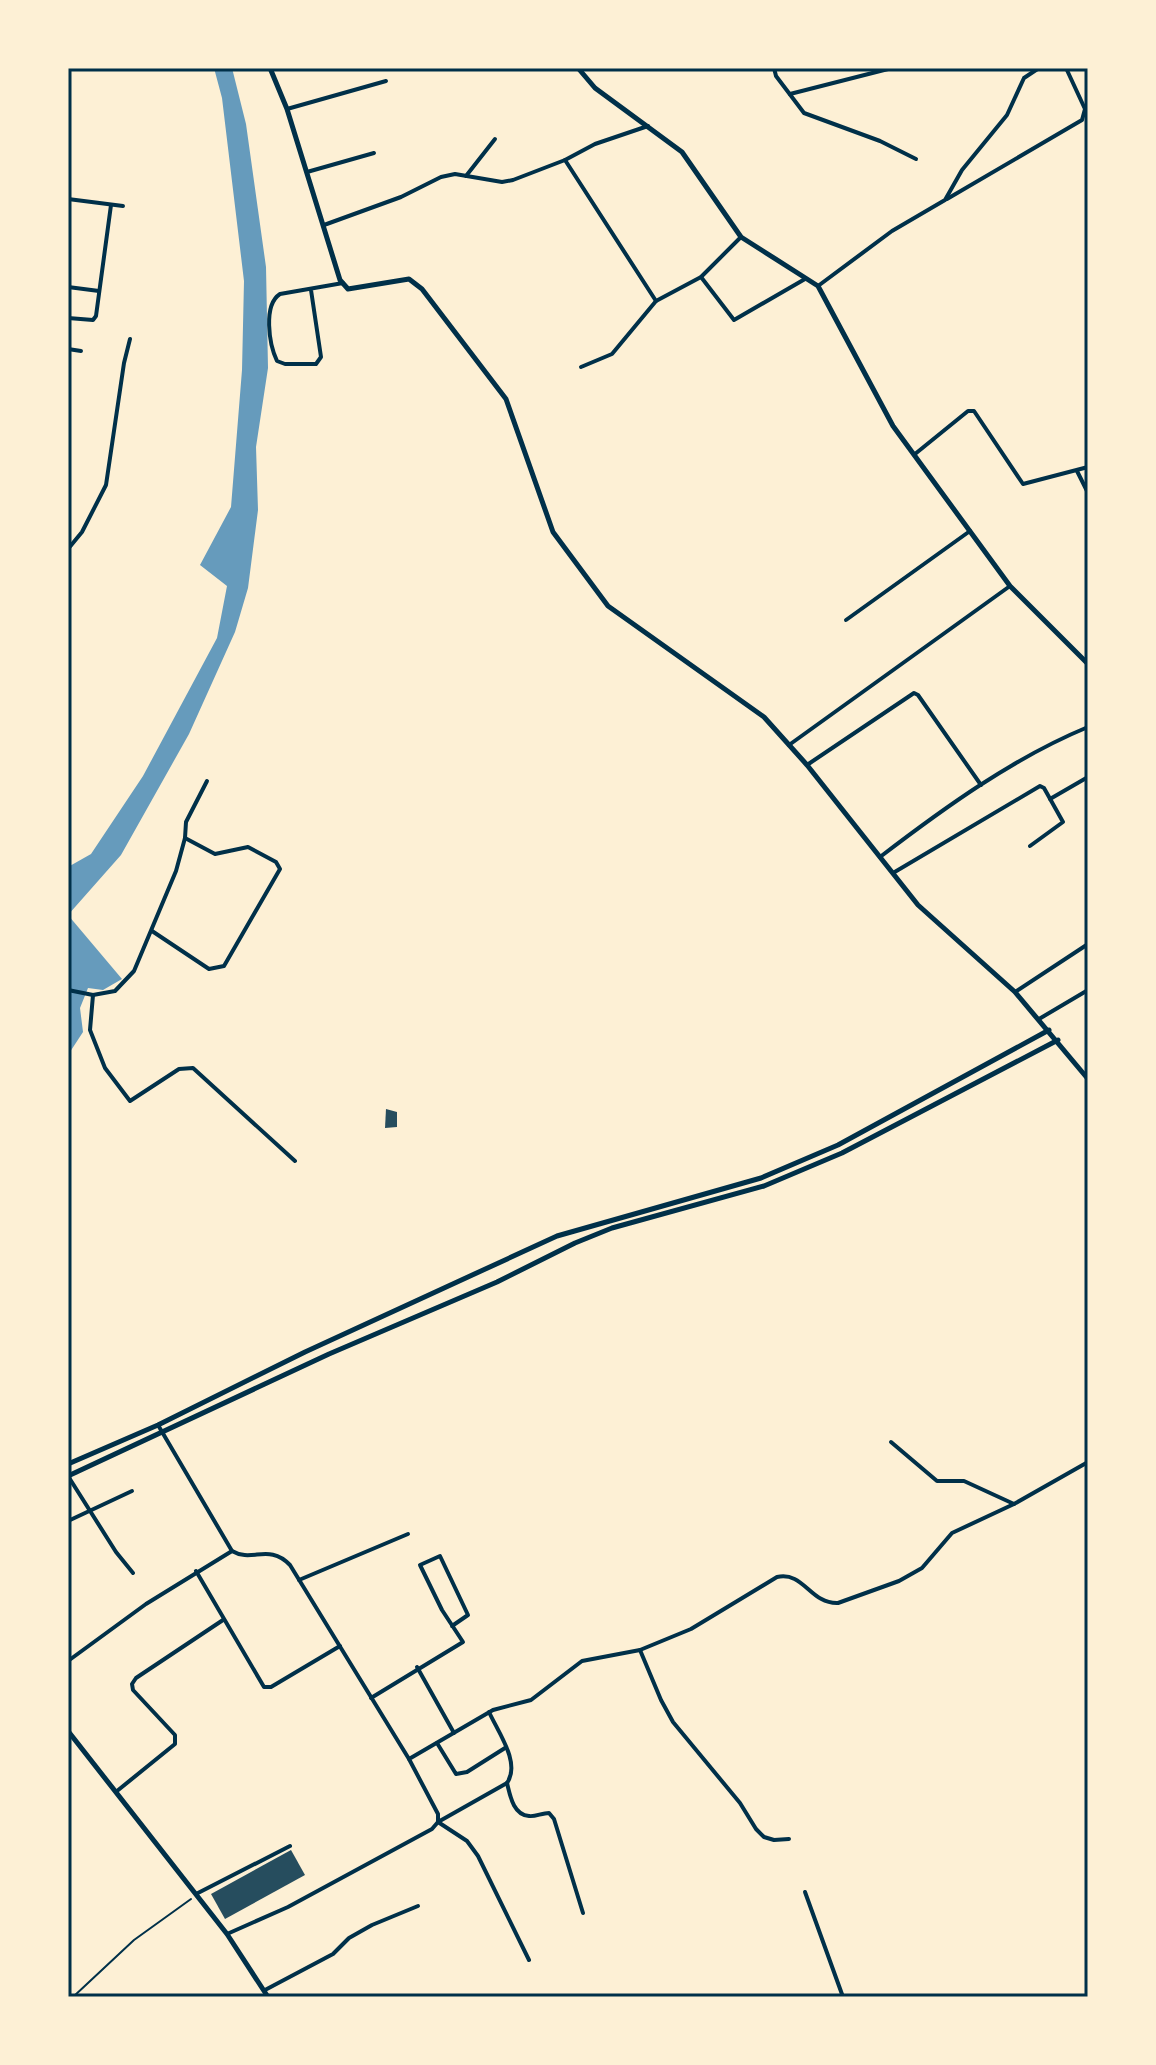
<svg xmlns="http://www.w3.org/2000/svg" width="1156" height="2065" viewBox="0 0 1156 2065" font-family="'Titillium Web',sans-serif">
<style>
.water{fill:#669bbc}
.building{fill:#264d5e}
.lines{fill:none;stroke-linecap:round;stroke-linejoin:round}
.path{stroke:#003049;stroke-width:2}
.minor{stroke:#003049;stroke-width:4}
.tertiary{stroke:#003049;stroke-width:5}
.secondary{stroke:#003049;stroke-width:5}
.neatline{fill:none;stroke:#003049;stroke-width:3}
</style>
<rect width="100%" height="100%" fill="#fdf0d5"/>
<!-- water -->
<path class="water" d="M 214,68 L 232,68 L 246,124 L 266,267 L 268,368 L 256,447 L 258,510 L 248,588 L 235,632 L 189,734 L 121,855 L 68,915 L 122,979 L 103,990 L 88,988 L 80,1008 L 83,1032 L 68,1055 L 68,867 L 91,854 L 143,776 L 217,638 L 227,586 L 200,565 L 231,507 L 242,370 L 244,281 L 222,98 Z"/>
<!-- building -->
<g class="building">
<path d="M 386,1109 L 397,1112 L 397,1127 L 385,1128 Z"/>
<path d="M 291,1850 L 305,1875 L 225,1919 L 211,1894 Z"/>
</g>
<g class="lines">
<!-- path -->
<path class="path" d="M 73,1997 L 134,1940 L 191,1899"/>
<!-- minor -->
<g class="minor">
<path d="M 774,68 L 776,76 L 804,113 L 880,141 L 916,159"/>
<path d="M 790,94 L 892,68"/>
<path d="M 287,109 L 386,81"/>
<path d="M 565,160 L 656,301 L 701,277 L 741,237"/>
<path d="M 307,172 L 374,153"/>
<path d="M 466,176 L 495,139"/>
<path d="M 68,199 L 123,206"/>
<path d="M 947,199 L 1082,120 L 1085,109 L 1066,68"/>
<path d="M 324,225 L 401,197 L 441,177 L 455,174 L 502,182 L 513,180 L 565,160 L 595,144 L 648,126"/>
<path d="M 701,277 L 734,320 L 805,279"/>
<path d="M 818,286 L 892,231 L 945,200 L 962,170 L 1007,115 L 1024,78 L 1039,68"/>
<path d="M 68,287 L 99,291"/>
<path d="M 311,290 L 321,357 L 316,364 L 285,364 L 277,361 C 269,344 263,305 280,294 L 343,283"/>
<path d="M 68,318 L 93,320 L 96,316 L 111,205"/>
<path d="M 68,349 L 81,351"/>
<path d="M 581,367 L 612,354 L 656,301"/>
<path d="M 915,454 L 968,411 L 974,411 L 1023,484 L 1088,467"/>
<path d="M 1077,471 L 1088,493"/>
<path d="M 68,549 L 82,532 L 106,485 L 124,363 L 130,339"/>
<path d="M 846,620 L 970,531"/>
<path d="M 789,745 L 1010,586"/>
<path d="M 807,765 L 914,693 L 918,695 L 981,785"/>
<path d="M 1050,799 L 1088,777"/>
<path d="M 880,857 C 944,808 1013,758 1088,727"/>
<path d="M 893,873 L 1040,786 L 1044,788 L 1063,822 L 1030,846"/>
<path d="M 152,931 L 209,969 L 224,966 L 280,869 L 276,862 L 248,847 L 215,854 L 185,838"/>
<path d="M 68,990 L 93,995 L 115,991 L 134,971 L 176,871 L 185,838 L 186,822 L 207,781"/>
<path d="M 1015,992 L 1088,944"/>
<path d="M 93,995 L 90,1030 L 105,1068 L 130,1101 L 179,1069 L 193,1068 L 295,1161"/>
<path d="M 1039,1019 L 1088,990"/>
<path d="M 158,1425 L 232,1551 C 252,1563 269,1543 290,1565 L 409,1759"/>
<path d="M 891,1442 L 937,1481 L 964,1481 L 1014,1504"/>
<path d="M 68,1476 L 116,1552 L 133,1573"/>
<path d="M 68,1521 L 132,1491"/>
<path d="M 196,1571 L 264,1687 L 271,1687 L 340,1646"/>
<path d="M 299,1580 L 408,1534"/>
<path d="M 640,1650 L 661,1700 L 673,1722 L 740,1803 L 756,1829 L 764,1837 L 774,1840 L 789,1839"/>
<path d="M 68,1661 L 146,1604 L 232,1551"/>
<path d="M 417,1667 L 454,1733"/>
<path d="M 371,1698 L 463,1642 L 442,1610 L 420,1565 L 440,1556 L 468,1615 L 452,1626"/>
<path d="M 489,1712 C 498,1732 521,1763 507,1783 L 438,1822 L 467,1841 L 478,1856 L 529,1960"/>
<path d="M 437,1743 L 456,1774 L 467,1772 L 505,1748"/>
<path d="M 507,1783 C 510,1795 513,1815 529,1816 C 535,1817 542,1813 549,1813 L 554,1819 L 583,1913"/>
<path d="M 117,1791 L 175,1744 L 175,1735 L 133,1690 L 132,1684 L 136,1678 L 223,1620"/>
<path d="M 805,1892 L 843,1997"/>
<path d="M 196,1894 L 290,1846"/>
<path d="M 227,1934 L 288,1907 L 432,1829 L 438,1822 L 438,1814 L 409,1759 L 493,1710 L 531,1700 L 582,1661 L 640,1650 L 691,1629 L 777,1577 C 804,1571 810,1604 838,1603 L 899,1581 L 922,1568 L 952,1533 L 1014,1504 L 1088,1462"/>
<path d="M 265,1990 L 333,1954 L 349,1938 L 372,1925 L 418,1906"/>
</g>
<!-- tertiary -->
<g class="tertiary">
<path d="M 270,68 L 287,109 L 340,280 L 348,289 L 409,279 L 422,289 L 506,399 L 553,532 L 608,606 L 764,717 L 807,765 L 918,905 L 1015,992 L 1088,1079"/>
<path d="M 68,1464 L 158,1425 L 305,1352 L 557,1236 L 761,1178 L 838,1145 L 1049,1030"/>
<path d="M 68,1476 L 329,1354 L 497,1282 L 575,1243 L 612,1228 L 764,1186 L 842,1153 L 1058,1040"/>
</g>
<!-- secondary -->
<g class="secondary">
<path d="M 578,68 L 595,88 L 682,152 L 741,237 L 818,286 L 893,426 L 1010,586 L 1088,664"/>
<path d="M 68,1731 L 227,1934 L 268,1997"/>
</g>
</g>
<!-- border -->
<rect width="1156" height="2065" fill="none" stroke="#fdf0d5" stroke-width="140"/>
<rect x="70" y="70" width="1016" height="1925" class="neatline"/>
</svg>
